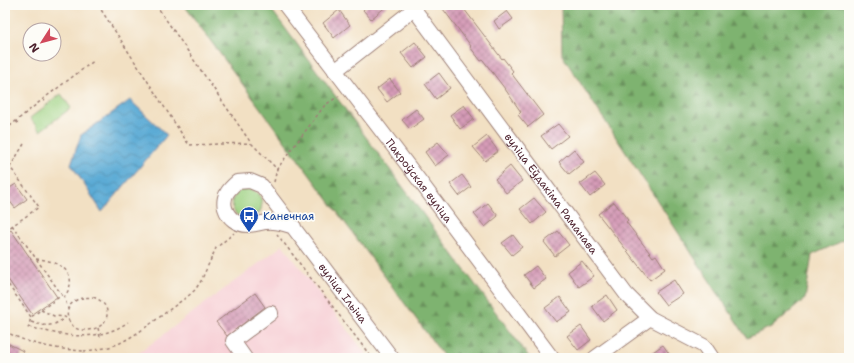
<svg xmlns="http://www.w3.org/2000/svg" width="854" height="363" viewBox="0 0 854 363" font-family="'Shantell Sans',sans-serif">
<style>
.built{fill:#f7cfd5}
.grass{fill:#9dd181;stroke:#747856}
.forest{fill:url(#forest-firs);stroke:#64694d}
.water{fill:url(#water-waves);stroke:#526580}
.building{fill:url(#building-cross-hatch)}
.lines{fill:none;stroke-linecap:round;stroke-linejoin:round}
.minor-casing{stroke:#9e8077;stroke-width:16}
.path{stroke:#9e8077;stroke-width:1.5;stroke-dasharray:3 3;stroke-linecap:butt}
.minor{stroke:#fff;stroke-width:14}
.labels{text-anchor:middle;stroke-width:3.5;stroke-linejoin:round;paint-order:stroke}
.street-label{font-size:11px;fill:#4a1f2b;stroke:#fdfcf7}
.transit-label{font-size:11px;fill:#164399;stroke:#fdfcf7;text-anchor:start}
</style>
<defs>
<pattern id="forest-firs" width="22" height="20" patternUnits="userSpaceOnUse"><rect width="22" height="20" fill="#7eb36f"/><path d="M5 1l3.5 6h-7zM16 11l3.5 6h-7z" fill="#69915b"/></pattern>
<pattern id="water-waves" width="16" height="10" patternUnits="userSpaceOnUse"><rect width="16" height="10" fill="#5babd5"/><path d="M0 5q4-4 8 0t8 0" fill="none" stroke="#4d8bad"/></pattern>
<pattern id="building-cross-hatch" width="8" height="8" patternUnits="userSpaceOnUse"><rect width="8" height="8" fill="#d59bb7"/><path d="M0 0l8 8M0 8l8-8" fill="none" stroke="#af7e95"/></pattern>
</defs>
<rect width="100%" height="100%" fill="#fdfcf7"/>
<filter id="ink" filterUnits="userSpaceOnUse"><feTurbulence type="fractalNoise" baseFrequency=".025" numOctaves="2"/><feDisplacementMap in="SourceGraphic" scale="8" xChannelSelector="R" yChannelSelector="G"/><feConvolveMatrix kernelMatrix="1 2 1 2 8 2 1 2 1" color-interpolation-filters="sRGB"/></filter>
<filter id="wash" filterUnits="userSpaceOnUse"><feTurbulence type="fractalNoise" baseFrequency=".012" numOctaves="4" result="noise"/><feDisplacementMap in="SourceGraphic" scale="16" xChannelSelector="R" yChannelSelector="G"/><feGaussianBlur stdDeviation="0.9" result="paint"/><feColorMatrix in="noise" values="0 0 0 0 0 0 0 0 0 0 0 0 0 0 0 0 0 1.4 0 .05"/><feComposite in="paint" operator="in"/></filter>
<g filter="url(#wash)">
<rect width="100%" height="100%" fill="#f2e0c3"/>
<!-- built -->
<path class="built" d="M 282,244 L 369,358 L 132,358 L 279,248 Z"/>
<!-- grass -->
<g class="grass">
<path d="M 61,94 L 71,108 L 40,131 L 30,118 Z"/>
<circle cx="247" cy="204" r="15"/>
</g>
<!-- forest -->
<g class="forest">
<path d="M 184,5 L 268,5 L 529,357 L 529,358 L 445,358 Z"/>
<path d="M 561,5 L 849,5 L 849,238 L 812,255 L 805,299 L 773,326 L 747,338 L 562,55 Z"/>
</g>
<!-- water -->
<path class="water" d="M 130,100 L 167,135 L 102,212 L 71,164 L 81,135 Z"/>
<g id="blocks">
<!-- building -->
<g class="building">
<path d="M 368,5 L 388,5 L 371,19 L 363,10 Z"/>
<path d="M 440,5 L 461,5 L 502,59 L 503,58 L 513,71 L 511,73 L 543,115 L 528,127 L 518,115 L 521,112 L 505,89 L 483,60 L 481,61 L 470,47 L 471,46 Z"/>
<path d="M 339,10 L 350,25 L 334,38 L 323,23 Z"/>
<path d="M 507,11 L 513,19 L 499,29 L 494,21 Z"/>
<path d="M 415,42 L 427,57 L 413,68 L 401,53 Z"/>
<path d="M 439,73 L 450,88 L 436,99 L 425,84 Z"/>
<path d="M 390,79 L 400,92 L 387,102 L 377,89 Z"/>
<path d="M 464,105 L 474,119 L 460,129 L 450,115 Z"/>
<path d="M 416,109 L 424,119 L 410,129 L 402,120 Z"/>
<path d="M 558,124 L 568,136 L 551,149 L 541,136 Z"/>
<path d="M 487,136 L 498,151 L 485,161 L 473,147 Z"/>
<path d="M 438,142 L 449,155 L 435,166 L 425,152 Z"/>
<path d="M 574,149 L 584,162 L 569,174 L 559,162 Z"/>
<path d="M 510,166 L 522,181 L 506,193 L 495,179 Z"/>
<path d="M 595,173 L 605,185 L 590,197 L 580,184 Z"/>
<path d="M 462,175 L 471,187 L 459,196 L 450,184 Z"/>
<path d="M 16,184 L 27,199 L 15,208 L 5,195 L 5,191 Z"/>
<path d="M 534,198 L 546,212 L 532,224 L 520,209 Z"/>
<path d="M 614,202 L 628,220 L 626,222 L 653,257 L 656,255 L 665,269 L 650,280 L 598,214 Z"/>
<path d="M 488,203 L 498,216 L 485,227 L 474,214 Z"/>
<path d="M 11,230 L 57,297 L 32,314 L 5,275 L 5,234 Z"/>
<path d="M 558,231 L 569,245 L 555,256 L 544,242 Z"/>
<path d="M 513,235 L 522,247 L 512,255 L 502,243 Z"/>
<path d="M 582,261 L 594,276 L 579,287 L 568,272 Z"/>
<path d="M 536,266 L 546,279 L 534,288 L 524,275 Z"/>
<path d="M 674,280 L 683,294 L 666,305 L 656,292 Z"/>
<path d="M 255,293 L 265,307 L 227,336 L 216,322 Z"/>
<path d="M 607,295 L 617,310 L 603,321 L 592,306 Z"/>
<path d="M 560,297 L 571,312 L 556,322 L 545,308 Z"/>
<path d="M 581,326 L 591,340 L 578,350 L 567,336 Z"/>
<path d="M 5,342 L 23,351 L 20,358 L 5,358 Z"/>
<path d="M 663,345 L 672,358 L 644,358 Z"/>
</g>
</g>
</g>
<g filter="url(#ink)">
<use href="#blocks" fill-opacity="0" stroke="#9e8077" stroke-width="1"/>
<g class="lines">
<!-- minor casing -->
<g class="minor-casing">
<g id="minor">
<path id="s1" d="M 285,5 L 419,180 L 552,358"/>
<path id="s2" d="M 411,5 L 626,294 L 650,318 L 704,346 L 712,358"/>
<path d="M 335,71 L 414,9 L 414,5"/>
<path id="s3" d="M 294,227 C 287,225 280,222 273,222 C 264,221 256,225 248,225 C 237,225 228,218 225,208 C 222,196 229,189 237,182 L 250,181 L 262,186 L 392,358"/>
<path d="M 245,358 L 233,341 L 271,313"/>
<path d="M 595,358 L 650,318"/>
</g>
</g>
<!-- path -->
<g class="path">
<path d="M 98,5 L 189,145 L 251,143"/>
<path d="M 156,5 L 251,143 L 277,169"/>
<path d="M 43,99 L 47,104"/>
<path d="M 16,121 L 19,125"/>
<path d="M 5,130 L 43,99 L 95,60"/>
<path d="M 5,160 L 39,207 L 5,231"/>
<path d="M 10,167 L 24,144"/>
<path d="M 274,182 L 277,169 L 325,105 L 339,96"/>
<path d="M 12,225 L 62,295 L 31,317"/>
<path d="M 277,234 L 372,358"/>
<path d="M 36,259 C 58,260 81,273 65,296"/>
<path d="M 5,280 L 31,317 L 28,329"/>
<path d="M 64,296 L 68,309"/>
<path d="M 93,297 C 116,305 109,330 86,330 C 82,330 77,330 74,327 C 65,320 65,307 75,301 C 80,297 87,298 93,297 Z"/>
<path d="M 41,310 L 54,316 L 65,317"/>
<path d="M 31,322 C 45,327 54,327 66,317"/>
<path d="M 29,327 C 62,336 99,343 128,322"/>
<path d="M 98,328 L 100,337"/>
<path d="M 5,331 C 29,345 56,349 84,351 L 83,358"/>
<path d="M 84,351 C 96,350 109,348 120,343 C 144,331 165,312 187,297 L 195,290 L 201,281 L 216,248 L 234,233"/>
</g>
<!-- minor -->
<use href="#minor" class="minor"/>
</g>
</g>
<!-- icons -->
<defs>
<g id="bus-pin" transform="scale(1)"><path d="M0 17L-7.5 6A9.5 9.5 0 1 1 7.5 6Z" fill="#1a4fb4" stroke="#fdfcf7"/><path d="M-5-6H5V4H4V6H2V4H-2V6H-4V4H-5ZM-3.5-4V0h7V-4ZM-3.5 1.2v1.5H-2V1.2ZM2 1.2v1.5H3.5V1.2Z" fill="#fff"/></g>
</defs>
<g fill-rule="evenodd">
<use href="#bus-pin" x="249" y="216"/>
</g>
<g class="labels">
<!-- street labels -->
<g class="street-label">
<text dy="4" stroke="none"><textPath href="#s1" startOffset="221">Пакроўская вуліца</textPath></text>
<text dy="4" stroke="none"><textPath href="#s2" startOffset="235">вуліца Еўдакіма Раманава</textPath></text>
<text dy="4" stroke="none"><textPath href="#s3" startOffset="268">вуліца Ільіча</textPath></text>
</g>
<!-- transit labels -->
<g class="transit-label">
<text x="263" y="220">Канечная</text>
</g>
</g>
<!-- margin -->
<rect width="854" height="363" fill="none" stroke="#fdfcf7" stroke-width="20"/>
<!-- north arrow -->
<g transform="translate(42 42) rotate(234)"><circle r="19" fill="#fdfcf7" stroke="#b5a4a5"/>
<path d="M0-3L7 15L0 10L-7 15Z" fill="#d1495b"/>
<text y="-6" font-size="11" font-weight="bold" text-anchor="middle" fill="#4a1f2b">N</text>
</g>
</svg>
